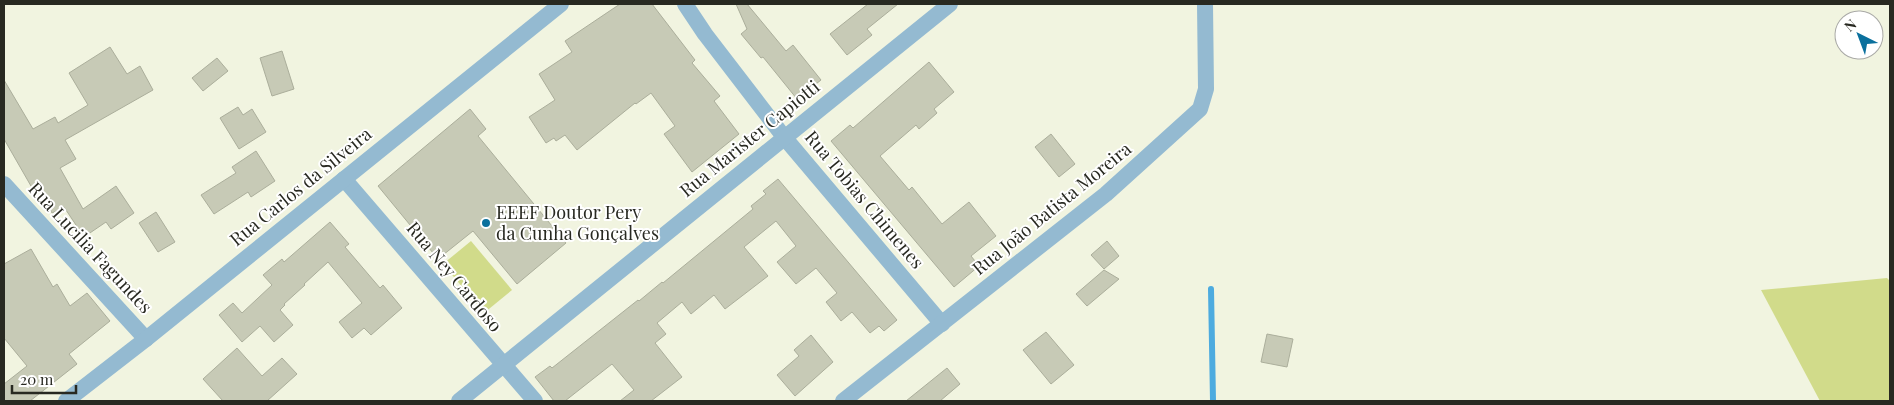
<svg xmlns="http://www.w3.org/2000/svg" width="1894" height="405" viewBox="0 0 1894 405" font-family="'Playfair Display',serif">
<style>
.green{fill:#d1db8a}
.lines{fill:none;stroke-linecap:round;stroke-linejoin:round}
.stream{stroke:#4dabdf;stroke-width:6}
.building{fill:#c7cab6;stroke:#abae9b}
.minor{stroke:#94bad1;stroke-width:16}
.poi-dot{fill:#0a709d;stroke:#fff;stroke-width:2}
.labels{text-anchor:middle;stroke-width:4;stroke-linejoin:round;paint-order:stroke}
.street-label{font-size:18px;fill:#282921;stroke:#fff}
.poi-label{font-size:18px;fill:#282921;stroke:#fff;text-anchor:start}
</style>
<rect width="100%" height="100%" fill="#f1f4e0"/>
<!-- green -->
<g class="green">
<path d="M 471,241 L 512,290 L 484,313 L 443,264 Z"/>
<path d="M 1887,278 L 1890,281 L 1890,401 L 1820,401 L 1761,290 Z"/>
</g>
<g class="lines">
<!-- stream -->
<path class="stream" d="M 1211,289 L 1213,401"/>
</g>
<!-- building -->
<g class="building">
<path d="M 620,4 L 652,4 L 695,60 L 692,63 L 720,96 L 714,101 L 739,134 L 692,172 L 664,134 L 675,126 L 651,93 L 636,104 L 635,103 L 577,150 L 565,135 L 556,141 L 554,138 L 546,143 L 529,117 L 555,100 L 539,74 L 572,52 L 565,41 Z"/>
<path d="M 736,4 L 747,4 L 786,51 L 793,45 L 821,80 L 797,99 L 763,57 L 761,58 L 741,34 L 747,29 Z"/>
<path d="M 868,4 L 898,4 L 867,29 L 872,35 L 847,55 L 830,34 Z"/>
<path d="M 110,47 L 127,74 L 140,66 L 153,90 L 65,140 L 76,159 L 60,168 L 83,209 L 116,186 L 134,213 L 111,229 L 106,222 L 84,237 L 64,207 L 52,213 L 39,190 L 35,193 L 4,139 L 4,80 L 33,129 L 55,117 L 58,123 L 88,105 L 69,73 Z"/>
<path d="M 282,51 L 294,89 L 272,96 L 260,58 Z"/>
<path d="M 217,58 L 228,71 L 203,91 L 192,78 Z"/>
<path d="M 929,62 L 954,92 L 934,109 L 937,113 L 919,129 L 916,125 L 880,156 L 909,190 L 912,187 L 942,224 L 969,202 L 996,236 L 971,256 L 979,266 L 954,287 L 831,141 L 850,125 L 853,128 Z"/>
<path d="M 238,107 L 243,115 L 252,109 L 266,132 L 239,149 L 220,118 Z"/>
<path d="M 470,109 L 486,129 L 478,136 L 566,243 L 517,284 L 473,231 L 438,259 L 378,186 Z"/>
<path d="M 1051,134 L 1075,164 L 1059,177 L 1035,147 Z"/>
<path d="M 256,151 L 275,181 L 251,197 L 248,192 L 214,214 L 201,195 L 236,173 L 232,167 Z"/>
<path d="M 778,179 L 897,320 L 884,331 L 879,326 L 870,333 L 852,312 L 841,321 L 826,302 L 837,293 L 816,268 L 796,284 L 777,262 L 796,246 L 776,221 L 744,247 L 768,276 L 725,309 L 714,295 L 691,314 L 682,302 L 657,323 L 666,334 L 655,343 L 682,377 L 651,401 L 620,401 L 634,390 L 612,364 L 565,401 L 554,401 L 535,377 L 550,366 L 552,368 L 638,300 L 639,301 L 662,282 L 663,283 L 753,209 L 751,206 L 766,194 L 763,191 Z"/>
<path d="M 156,212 L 175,242 L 158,252 L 139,223 Z"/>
<path d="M 330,222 L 349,244 L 345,247 L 380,288 L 383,285 L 402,308 L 371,335 L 364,328 L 352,338 L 339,322 L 362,303 L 328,262 L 304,284 L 305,285 L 284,304 L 285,305 L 280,310 L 293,325 L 274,342 L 260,326 L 242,342 L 219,315 L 233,303 L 242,313 L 272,285 L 263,275 L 282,259 L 284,262 Z"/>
<path d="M 1107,241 L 1119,256 L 1104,269 L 1091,255 Z"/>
<path d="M 31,249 L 53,287 L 57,284 L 70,306 L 87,293 L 110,321 L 69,354 L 77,364 L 30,401 L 4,401 L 4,384 L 27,366 L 4,338 L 4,264 Z"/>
<path d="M 1104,270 L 1119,279 L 1087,306 L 1076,294 Z"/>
<path d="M 1046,332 L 1074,365 L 1051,384 L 1023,350 Z"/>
<path d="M 1267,334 L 1293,339 L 1287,367 L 1261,362 Z"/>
<path d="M 811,335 L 833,362 L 795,396 L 777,375 L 799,356 L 794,350 Z"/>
<path d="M 237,348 L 262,376 L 282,358 L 297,374 L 267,401 L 223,401 L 203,379 Z"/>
<path d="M 947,368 L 960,384 L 940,401 L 906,401 Z"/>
</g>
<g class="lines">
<!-- minor -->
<g class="minor">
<path d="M 685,4 L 705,34 L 784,137 L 942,324"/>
<path d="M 344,179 L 535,401"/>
<path d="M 4,184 L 146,339"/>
<path d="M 66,401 L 146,339 L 561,4"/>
<path d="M 459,401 L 950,4"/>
<path d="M 843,401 L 1106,194 L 1200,109 L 1206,89 L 1205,4"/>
</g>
</g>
<!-- markers -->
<circle class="poi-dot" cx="486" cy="223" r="5"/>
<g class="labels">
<!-- street labels -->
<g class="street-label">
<text transform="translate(750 139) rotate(-39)" y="6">Rua Marister Capiotti</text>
<text transform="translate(301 187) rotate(-39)" y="6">Rua Carlos da Silveira</text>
<text transform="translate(864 200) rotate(50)" y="6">Rua Tobias Chimenes</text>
<text transform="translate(1052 209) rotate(-39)" y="6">Rua João Batista Moreira</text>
<text transform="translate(90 248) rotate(47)" y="6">Rua Lucilia Fagundes</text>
<text transform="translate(454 277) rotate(50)" y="6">Rua Ney Cardoso</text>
</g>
<!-- poi labels -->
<g class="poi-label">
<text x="496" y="219">EEEF Doutor Pery<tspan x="496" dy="21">da Cunha Gonçalves</tspan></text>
</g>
</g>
<!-- border -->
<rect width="1894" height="405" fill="none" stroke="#282921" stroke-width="10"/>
<!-- north arrow -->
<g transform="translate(1859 35) rotate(318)"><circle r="24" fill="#ffffff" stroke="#a9a9a6"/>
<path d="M0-4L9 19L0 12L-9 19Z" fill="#0a709d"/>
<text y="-8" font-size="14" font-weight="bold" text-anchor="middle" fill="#282921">N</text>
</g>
<!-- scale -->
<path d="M12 385v8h64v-8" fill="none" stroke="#282921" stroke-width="2.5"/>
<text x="20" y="385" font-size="15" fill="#282921" stroke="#ffffff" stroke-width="4" paint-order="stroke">20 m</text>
</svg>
